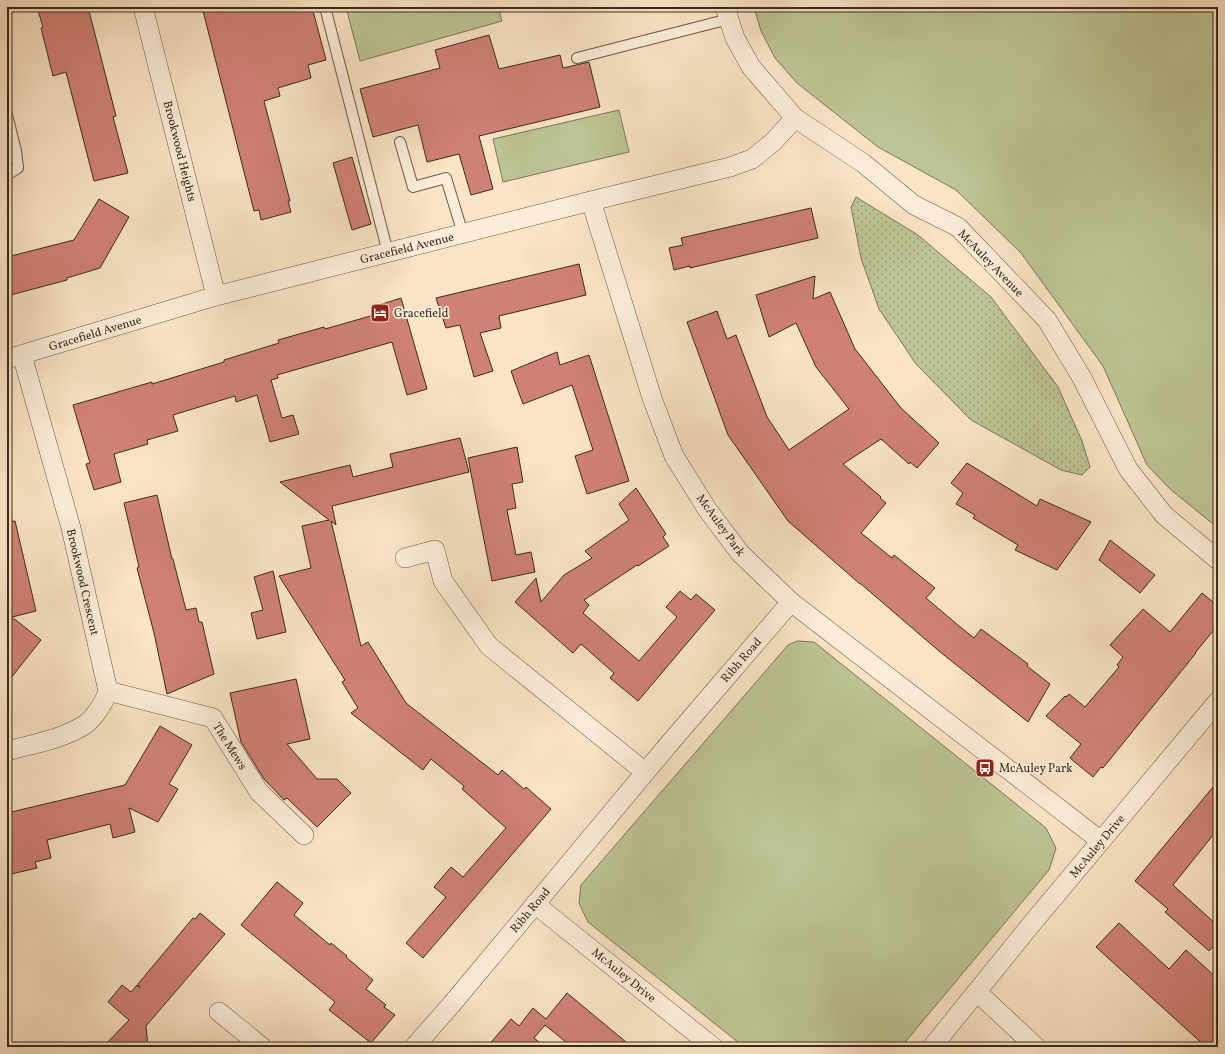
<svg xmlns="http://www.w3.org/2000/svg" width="1225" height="1054" viewBox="0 0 1225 1054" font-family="Vollkorn,serif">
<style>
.grass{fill:url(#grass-dots);stroke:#7b7858}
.park{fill:#bdc495;stroke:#7b7858}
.building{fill:#d08176;stroke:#392c1b}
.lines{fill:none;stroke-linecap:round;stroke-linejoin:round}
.lane-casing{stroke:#695a46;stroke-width:12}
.street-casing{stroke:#695a46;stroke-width:20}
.lane{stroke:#fcedd9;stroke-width:10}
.street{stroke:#fcedd9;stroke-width:19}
.labels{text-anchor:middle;stroke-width:3.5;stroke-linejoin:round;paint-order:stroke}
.street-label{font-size:12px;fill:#392c1b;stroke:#fcedd9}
.poi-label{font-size:12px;fill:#392c1b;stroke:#fcedd9;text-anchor:start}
</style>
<defs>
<pattern id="grass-dots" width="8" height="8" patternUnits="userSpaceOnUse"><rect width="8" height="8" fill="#bdc495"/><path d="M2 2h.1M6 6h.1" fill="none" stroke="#9b9f79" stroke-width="1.8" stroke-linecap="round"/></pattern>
</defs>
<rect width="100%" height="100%" fill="#fae4c5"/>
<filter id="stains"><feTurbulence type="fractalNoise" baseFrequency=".005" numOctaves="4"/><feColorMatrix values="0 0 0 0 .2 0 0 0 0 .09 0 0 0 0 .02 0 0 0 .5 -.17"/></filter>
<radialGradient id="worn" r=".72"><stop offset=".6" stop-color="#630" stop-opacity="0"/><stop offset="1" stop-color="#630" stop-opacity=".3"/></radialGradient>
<!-- grass -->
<path class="grass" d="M 856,197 L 918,235 L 991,297 L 1058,387 L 1082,441 L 1090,467 L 1082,475 L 1061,470 L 971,420 L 916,364 L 879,309 L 861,258 L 851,207 Z"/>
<!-- park -->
<g class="park">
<path d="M 346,7 L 498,7 L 502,21 L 360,61 Z"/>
<path d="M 754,7 L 1218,7 L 1218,528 L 1170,489 L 1147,465 L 1103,366 L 1021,253 L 956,190 L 878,147 L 797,83 L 775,58 L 761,31 Z"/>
<path d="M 619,110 L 629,152 L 503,182 L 493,139 Z"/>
<path d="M 797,641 L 814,642 L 1046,828 L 1056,848 L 1049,870 L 901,1047 L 744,1047 L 588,922 L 579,903 L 581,885 L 788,645 Z"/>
</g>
<!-- building -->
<g class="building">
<path d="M 37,7 L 88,7 L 116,116 L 113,117 L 128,173 L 94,181 L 66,72 L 53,76 L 41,28 L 43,27 Z"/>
<path d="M 202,7 L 312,7 L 326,60 L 308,65 L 311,78 L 278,88 L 280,96 L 264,101 L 290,201 L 288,201 L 291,212 L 261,220 L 259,210 L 254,211 Z"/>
<path d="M 489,35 L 499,69 L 560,55 L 563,68 L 589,62 L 600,107 L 479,136 L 493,189 L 471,195 L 459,154 L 427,162 L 418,125 L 373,137 L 360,89 L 440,68 L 435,50 Z"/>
<path d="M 352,157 L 371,224 L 352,230 L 333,163 Z"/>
<path d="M 99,199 L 129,217 L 100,268 L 67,278 L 67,280 L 7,296 L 7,257 L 74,240 Z"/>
<path d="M 811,208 L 818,238 L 690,268 L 690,266 L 674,270 L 669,248 L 683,245 L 681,238 Z"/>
<path d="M 579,264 L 586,295 L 499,316 L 501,328 L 480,333 L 493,371 L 474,377 L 460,325 L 446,328 L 436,298 Z"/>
<path d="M 815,276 L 813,299 L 830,292 L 855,349 L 901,408 L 939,443 L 917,468 L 910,462 L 909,464 L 881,439 L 843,464 L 881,497 L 880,498 L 886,503 L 861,533 L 892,558 L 894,555 L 935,588 L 926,598 L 959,626 L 974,638 L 981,629 L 1028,664 L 1027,666 L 1050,684 L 1028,722 L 939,651 L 861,584 L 860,584 L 788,521 L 728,435 L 687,322 L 717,311 L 727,339 L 736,335 L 767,417 L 789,450 L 849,409 L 816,367 L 796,323 L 769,337 L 756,295 Z"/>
<path d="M 401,298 L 427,389 L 407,395 L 392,342 L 277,375 L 278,378 L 271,380 L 282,418 L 293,415 L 299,434 L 270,442 L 257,395 L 236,402 L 235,396 L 173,415 L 178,431 L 147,440 L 148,444 L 114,454 L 121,482 L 94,490 L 86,464 L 90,463 L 73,405 L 152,382 L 152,384 L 224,362 L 224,360 L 279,343 L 278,340 L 324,327 L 325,329 L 381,313 L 379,305 Z"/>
<path d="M 557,352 L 560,365 L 589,355 L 629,481 L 587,494 L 575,456 L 593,450 L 572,385 L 523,404 L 511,371 Z"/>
<path d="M 460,438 L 469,472 L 332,506 L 336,525 L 331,521 L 361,646 L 368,642 L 406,703 L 498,775 L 502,770 L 524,789 L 526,787 L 551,809 L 423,958 L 406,943 L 446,897 L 434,887 L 451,867 L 463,877 L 506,828 L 462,789 L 464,786 L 431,759 L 423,770 L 351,713 L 358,708 L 342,682 L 345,680 L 279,576 L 311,568 L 302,526 L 329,520 L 280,482 L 350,465 L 353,477 L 393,467 L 390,454 Z"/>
<path d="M 517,447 L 523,482 L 512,484 L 516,508 L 507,510 L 516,555 L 531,552 L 535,572 L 492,581 L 468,458 Z"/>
<path d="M 967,463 L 1037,506 L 1040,499 L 1091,522 L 1057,570 L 1015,550 L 1018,545 L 973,518 L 975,515 L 956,504 L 963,493 L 951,483 Z"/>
<path d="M 636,488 L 666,534 L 663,537 L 669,546 L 638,566 L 637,565 L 584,600 L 589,605 L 583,613 L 639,661 L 677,617 L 666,607 L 680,591 L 691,600 L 696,594 L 715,610 L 638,701 L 610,678 L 614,673 L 581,644 L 573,653 L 515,602 L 536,578 L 541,602 L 564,575 L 592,558 L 585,551 L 629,520 L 619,504 Z"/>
<path d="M 157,495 L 172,559 L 173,559 L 186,610 L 196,608 L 199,622 L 202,622 L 214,674 L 167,694 L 154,633 L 137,568 L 139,567 L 124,503 Z"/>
<path d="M 15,521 L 36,611 L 12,617 L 41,640 L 7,683 L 7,522 Z"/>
<path d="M 1110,540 L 1155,575 L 1140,593 L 1099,560 Z"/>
<path d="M 273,571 L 286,632 L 257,639 L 251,613 L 263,610 L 254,577 Z"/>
<path d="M 1202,593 L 1218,606 L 1218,625 L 1195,653 L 1196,653 L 1103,768 L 1101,767 L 1093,777 L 1070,758 L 1081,744 L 1046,716 L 1065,696 L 1066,697 L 1069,694 L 1085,707 L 1119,667 L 1117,665 L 1123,657 L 1110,645 L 1143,609 L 1170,632 Z"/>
<path d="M 296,679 L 310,739 L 287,744 L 317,779 L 337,779 L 351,793 L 317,827 L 287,798 L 284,800 L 264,779 L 241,742 L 230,693 Z"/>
<path d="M 160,726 L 192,745 L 169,784 L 178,789 L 158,822 L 129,808 L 135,832 L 113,838 L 110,824 L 47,840 L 51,858 L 35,862 L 37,868 L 7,875 L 7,813 L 125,785 Z"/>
<path d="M 1218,781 L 1218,829 L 1173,885 L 1218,926 L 1218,940 L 1209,951 L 1165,912 L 1168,909 L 1135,881 Z"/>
<path d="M 277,882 L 303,903 L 294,915 L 330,945 L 331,943 L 347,956 L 346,957 L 373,980 L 366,989 L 386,1005 L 384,1007 L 395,1015 L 371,1043 L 329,1010 L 335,1002 L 241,925 Z"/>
<path d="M 200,913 L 225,934 L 146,1026 L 148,1047 L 103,1047 L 129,1020 L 108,1002 L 122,985 L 131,992 L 137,985 L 140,988 L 138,984 L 193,918 L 195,919 Z"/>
<path d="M 1119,923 L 1169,969 L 1186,950 L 1218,979 L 1218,1047 L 1206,1047 L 1096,947 Z"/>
<path d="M 567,993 L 632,1047 L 572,1047 L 545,1025 L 534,1038 L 545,1047 L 487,1047 L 511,1019 L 519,1026 L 533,1008 L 546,1019 Z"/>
</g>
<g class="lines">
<!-- lane casing -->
<g class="lane-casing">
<g id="lane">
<path d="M 325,7 L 388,253"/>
<path d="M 577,58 L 729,19"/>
<path d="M 7,115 L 16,151 L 18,168 L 7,175"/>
<path d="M 400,142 L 413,187 L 446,178 L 463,234"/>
</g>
</g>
<!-- street casing -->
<g class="street-casing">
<g id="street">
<path d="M 143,7 L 216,296"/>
<path d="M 725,7 L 735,38 L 751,67 L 795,118 L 863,163 L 914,205 L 958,227 L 1047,320 L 1082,378 L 1128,469 L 1164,515 L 1218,560"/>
<path d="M 591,201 L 652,398 L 674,456 L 707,509 L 740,553 L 791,602 L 1101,841"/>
<path d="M 7,359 L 216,296 L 591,201 L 730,167 L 752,159 L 773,142 L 795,118"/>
<path d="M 405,558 L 435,550 L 443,581 L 489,646 L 645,772"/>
<path d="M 108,691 L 213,718 L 259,792 L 304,835"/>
<path d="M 7,751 C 33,744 63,739 86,724 C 95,717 105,701 108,691 L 71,528 L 22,355"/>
<path d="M 535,904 L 713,1047"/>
<path d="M 977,992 L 1036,1047"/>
<path d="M 219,1012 L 262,1047"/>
<path d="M 414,1047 L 451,1005 L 669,744 L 791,602"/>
<path d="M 932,1047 L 1029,927 L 1218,701"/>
</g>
</g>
<!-- lane -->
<use href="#lane" class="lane"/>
<!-- street -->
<use href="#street" class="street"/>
</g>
<!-- icons -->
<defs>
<g id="hotel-square" transform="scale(1)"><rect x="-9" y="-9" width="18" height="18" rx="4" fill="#8f2418" stroke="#fcedd9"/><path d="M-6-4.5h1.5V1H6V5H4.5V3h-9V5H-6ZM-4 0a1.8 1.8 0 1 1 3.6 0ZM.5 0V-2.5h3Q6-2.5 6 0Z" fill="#fff"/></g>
<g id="bus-square" transform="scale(1)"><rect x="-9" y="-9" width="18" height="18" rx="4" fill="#8f2418" stroke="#fcedd9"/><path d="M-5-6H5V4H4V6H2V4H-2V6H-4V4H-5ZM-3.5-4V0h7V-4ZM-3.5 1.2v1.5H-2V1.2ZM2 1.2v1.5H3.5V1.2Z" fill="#fff"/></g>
</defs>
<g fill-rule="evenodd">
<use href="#hotel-square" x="380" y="313"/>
<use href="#bus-square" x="985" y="768"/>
</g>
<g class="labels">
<!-- street labels -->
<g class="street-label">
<text transform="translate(180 151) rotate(76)" y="4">Brookwood Heights</text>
<text transform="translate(407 248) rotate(-14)" y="4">Gracefield Avenue</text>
<text transform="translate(991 263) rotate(46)" y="4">McAuley Avenue</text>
<text transform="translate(95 333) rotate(-17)" y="4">Gracefield Avenue</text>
<text transform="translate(721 525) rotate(54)" y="4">McAuley Park</text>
<text transform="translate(83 582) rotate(77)" y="4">Brookwood Crescent</text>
<text transform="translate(741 660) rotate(-49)" y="4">Ribh Road</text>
<text transform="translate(230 746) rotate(58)" y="4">The Mews</text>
<text transform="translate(1097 846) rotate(-50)" y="4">McAuley Drive</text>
<text transform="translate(530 910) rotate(-50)" y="4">Ribh Road</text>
<text transform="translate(624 975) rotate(39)" y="4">McAuley Drive</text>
</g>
<!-- poi labels -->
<g class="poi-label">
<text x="394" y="317">Gracefield</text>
<text x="999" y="772">McAuley Park</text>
</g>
</g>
<!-- margin -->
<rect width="1225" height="1054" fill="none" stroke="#fae4c5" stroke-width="24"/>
<rect x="8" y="8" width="1209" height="1038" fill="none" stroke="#392c1b" stroke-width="2"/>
<rect x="12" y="12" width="1201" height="1030" fill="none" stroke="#392c1b"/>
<rect width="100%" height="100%" filter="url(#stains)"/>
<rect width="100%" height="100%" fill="url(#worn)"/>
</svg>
